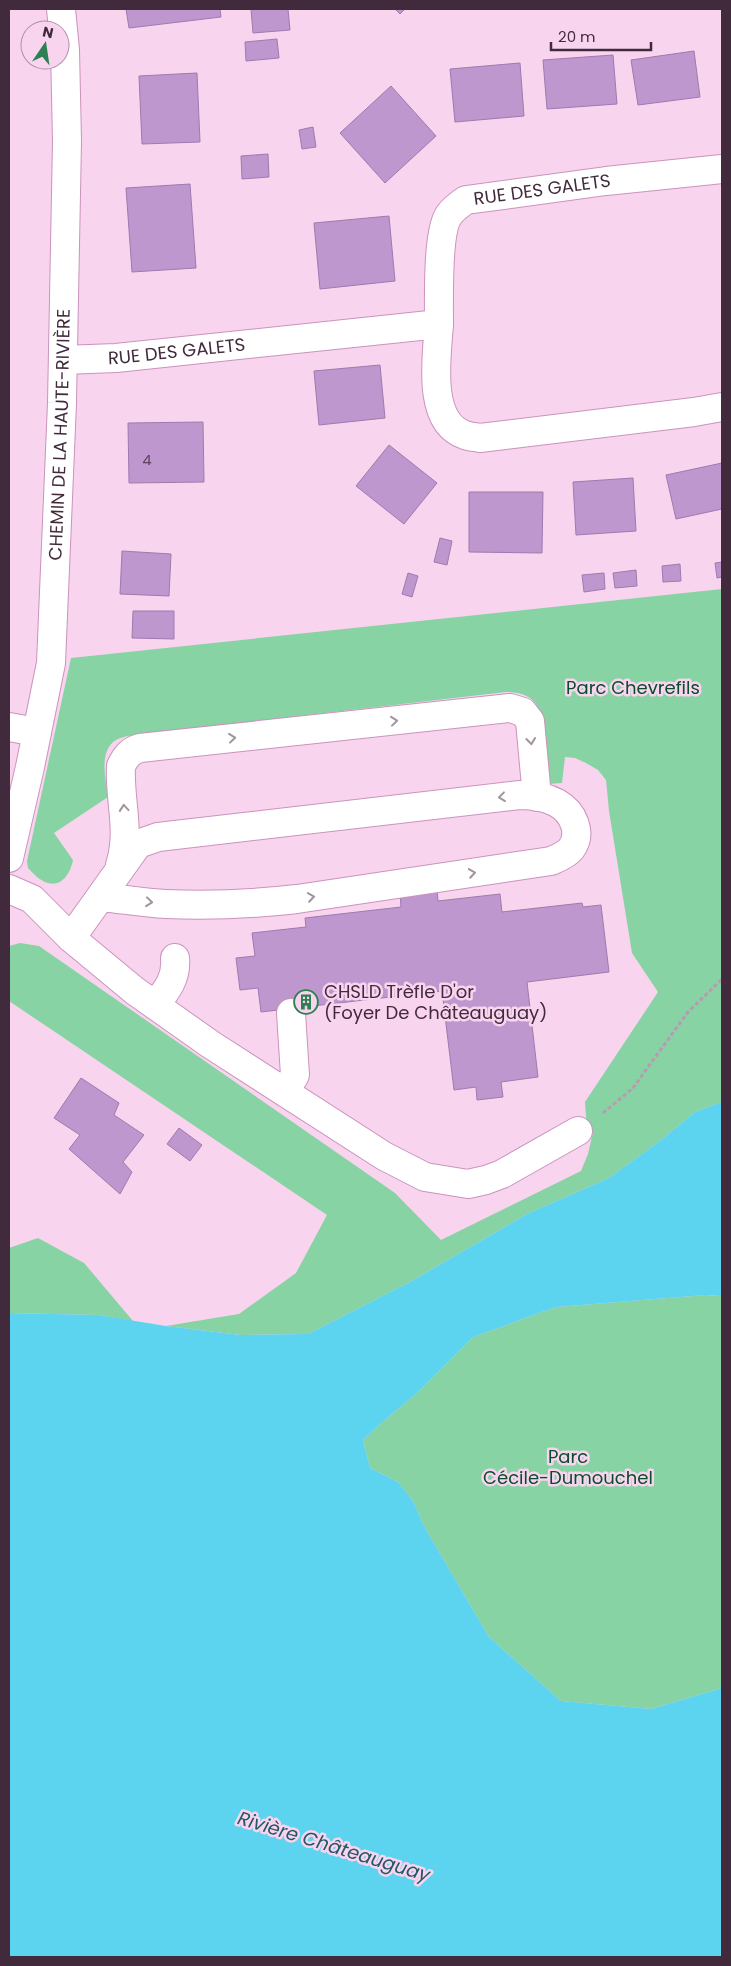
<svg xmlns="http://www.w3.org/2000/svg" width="731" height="1966" viewBox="0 0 731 1966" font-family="Poppins,sans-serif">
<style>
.green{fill:#87d3a3}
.water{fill:#5cd3ef}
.building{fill:#be97ce;stroke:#9f7aaf}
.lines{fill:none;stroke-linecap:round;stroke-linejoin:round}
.minor-casing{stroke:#cb93bd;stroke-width:30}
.path{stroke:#ba9ab2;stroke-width:3;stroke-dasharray:4 2.5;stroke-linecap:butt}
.minor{stroke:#fff;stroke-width:28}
.oneway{stroke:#a0949e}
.labels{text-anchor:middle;stroke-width:5;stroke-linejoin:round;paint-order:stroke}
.number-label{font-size:15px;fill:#604560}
.street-label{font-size:18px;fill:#412a3c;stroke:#f8d4ef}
.park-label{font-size:18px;fill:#084c2b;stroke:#f8d4ef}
.poi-label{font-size:18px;fill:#412a3c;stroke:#f8d4ef;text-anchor:start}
.water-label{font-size:19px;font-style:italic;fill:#265864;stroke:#f8d4ef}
</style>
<rect width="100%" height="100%" fill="#f8d4ef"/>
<!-- green -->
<g class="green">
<path d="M 722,589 L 722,1102 L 695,1112 L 661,1140 L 609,1178 L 527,1214 L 410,1282 L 308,1334 L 241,1335 L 166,1326 L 239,1314 L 296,1273 L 327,1215 L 9,1001 L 9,946 L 20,943 L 39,946 L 395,1193 L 441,1240 L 581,1171 L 588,1154 L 593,1132 L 586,1117 L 585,1102 L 658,992 L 632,953 L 609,811 L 606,780 L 598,770 L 586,763 L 575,758 L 565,757 L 562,783 L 548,784 C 547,769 546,754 545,740 C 542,711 540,693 506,692 L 128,736 C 124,737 119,738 116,740 C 98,751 106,780 108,797 L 54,833 L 73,860 C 70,875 60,890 43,881 C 37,878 33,873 28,868 L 27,861 L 71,658 Z"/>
<path d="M 38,1238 L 84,1263 L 133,1321 L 98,1315 L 9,1313 L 9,1248 Z"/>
<path d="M 705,1295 L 722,1296 L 722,1688 L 651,1709 L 561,1701 L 489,1637 L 425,1528 L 413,1501 L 398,1482 L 370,1468 L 363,1440 L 380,1424 L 417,1393 L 473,1337 L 556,1307 Z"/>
</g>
<!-- water -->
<path class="water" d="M 722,1102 L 722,1296 L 705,1295 L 556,1307 L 473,1337 L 417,1393 L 380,1424 L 363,1440 L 370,1468 L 398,1482 L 413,1501 L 425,1528 L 489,1637 L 561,1701 L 651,1709 L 722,1688 L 722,1957 L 9,1957 L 9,1313 L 98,1315 L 166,1326 L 241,1335 L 308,1334 L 410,1282 L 527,1214 L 609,1178 L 661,1140 L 695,1112 Z"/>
<!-- building -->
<g class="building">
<path d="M 126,9 L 220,9 L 221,17 L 129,28 Z"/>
<path d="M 251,9 L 288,9 L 290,30 L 253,33 Z"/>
<path d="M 395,9 L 405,9 L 400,14 Z"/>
<path d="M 277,39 L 279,58 L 246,61 L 245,42 Z"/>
<path d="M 694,51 L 700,97 L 638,105 L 631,60 Z"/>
<path d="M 613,55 L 617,104 L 547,109 L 543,60 Z"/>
<path d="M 520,63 L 524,116 L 455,122 L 450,69 Z"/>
<path d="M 197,73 L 200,142 L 142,144 L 139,76 Z"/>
<path d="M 391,86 L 436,136 L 385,183 L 340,133 Z"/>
<path d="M 313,127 L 316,147 L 302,149 L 299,130 Z"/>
<path d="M 268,154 L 269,177 L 242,179 L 241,156 Z"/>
<path d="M 190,184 L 196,268 L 132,272 L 126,188 Z"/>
<path d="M 389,216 L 395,281 L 320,289 L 314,223 Z"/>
<path d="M 380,365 L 385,418 L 319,425 L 314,371 Z"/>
<path d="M 203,422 L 204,482 L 129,483 L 128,423 Z"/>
<path d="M 389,445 L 437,483 L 404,524 L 356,486 Z"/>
<path d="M 722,463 L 722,509 L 676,519 L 666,475 Z"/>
<path d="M 633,478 L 636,531 L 576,535 L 573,482 Z"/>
<path d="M 469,492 L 543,492 L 542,553 L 469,552 Z"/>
<path d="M 440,538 L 452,541 L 447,565 L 434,562 Z"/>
<path d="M 122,551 L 171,554 L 169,596 L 120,594 Z"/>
<path d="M 722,562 L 722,577 L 717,578 L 715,563 Z"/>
<path d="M 680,564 L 681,581 L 663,582 L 662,566 Z"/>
<path d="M 636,570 L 637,586 L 615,588 L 613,573 Z"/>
<path d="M 408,573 L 418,576 L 412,597 L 402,594 Z"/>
<path d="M 604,573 L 605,589 L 584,592 L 582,575 Z"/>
<path d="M 133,611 L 174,611 L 174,639 L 132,638 Z"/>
<path d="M 437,890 L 438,901 L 500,894 L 502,912 L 582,903 L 583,907 L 601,905 L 609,972 L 527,982 L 538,1077 L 501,1082 L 503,1097 L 477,1100 L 476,1087 L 454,1090 L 442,991 L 261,1012 L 258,988 L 240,990 L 236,958 L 255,956 L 252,933 L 306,927 L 305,918 L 401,907 L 400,894 Z"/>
<path d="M 81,1078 L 119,1103 L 114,1115 L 144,1135 L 123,1162 L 132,1172 L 120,1194 L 69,1149 L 80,1135 L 54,1118 Z"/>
<path d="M 179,1128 L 202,1145 L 190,1161 L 167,1144 Z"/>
</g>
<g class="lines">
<!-- minor casing -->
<g class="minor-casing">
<g id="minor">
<path id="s1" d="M 439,324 C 439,302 437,231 449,215 C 453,209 460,204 466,200 L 606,181 L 722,169"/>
<path id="s2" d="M 63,360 L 116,358 L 439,324 C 437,355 426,422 465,435 C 470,437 475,437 480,438 L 694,412 L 722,407"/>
<path d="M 9,727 L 37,732"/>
<path id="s3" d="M 9,858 L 30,767 L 51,663 L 62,403 L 67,141 L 65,50 L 61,9"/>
<path d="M 120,865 C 131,830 119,801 121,766 C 126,756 130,751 140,748 L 510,708 L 523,712 L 530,721 L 537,797"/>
<path d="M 9,889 L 32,899 L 71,938 L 135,991 L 210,1044 L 384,1156 L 425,1177 L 468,1184 L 486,1180 L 502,1174 L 578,1131"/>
<path d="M 71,938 L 138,844 L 158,837 L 520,795 C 533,795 546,797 557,803 C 573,812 583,833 571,849 C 566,855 558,858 551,861 L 297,899 C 253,904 210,906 166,904 C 144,903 122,899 101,897"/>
<path d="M 155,1005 C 167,990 177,978 175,958"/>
<path d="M 285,1092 L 295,1075 L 291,1013"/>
</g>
</g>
<!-- path -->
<path class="path" d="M 603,1113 L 633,1088 L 688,1012 L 722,979"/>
<!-- minor -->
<use href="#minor" class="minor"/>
</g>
<!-- one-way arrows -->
<defs><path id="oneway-chevron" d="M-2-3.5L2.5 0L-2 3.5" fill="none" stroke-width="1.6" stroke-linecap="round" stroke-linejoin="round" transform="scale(1.25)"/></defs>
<g class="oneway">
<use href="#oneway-chevron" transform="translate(394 721) rotate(-6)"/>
<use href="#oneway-chevron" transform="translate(232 738) rotate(-6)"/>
<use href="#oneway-chevron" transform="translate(531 741) rotate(84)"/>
<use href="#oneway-chevron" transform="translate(502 797) rotate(173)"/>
<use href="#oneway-chevron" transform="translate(124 808) rotate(-95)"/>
<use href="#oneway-chevron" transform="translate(472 873) rotate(-9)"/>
<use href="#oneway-chevron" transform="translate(311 897) rotate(-8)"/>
<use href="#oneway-chevron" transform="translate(149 902) rotate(6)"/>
</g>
<!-- icons -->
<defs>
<g id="building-ring" transform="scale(1.25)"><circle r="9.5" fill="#f8d4ef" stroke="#2d8052" stroke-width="1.5"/><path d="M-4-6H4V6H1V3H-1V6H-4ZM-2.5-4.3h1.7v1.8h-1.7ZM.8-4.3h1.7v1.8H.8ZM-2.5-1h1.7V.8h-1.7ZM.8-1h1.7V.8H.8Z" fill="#2d8052"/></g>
</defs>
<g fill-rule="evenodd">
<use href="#building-ring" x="306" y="1002"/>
</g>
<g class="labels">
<!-- number labels -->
<g class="number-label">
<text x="147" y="465">4</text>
</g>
<!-- street labels -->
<g class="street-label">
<text dy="6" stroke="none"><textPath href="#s1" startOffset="210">RUE DES GALETS</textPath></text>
<text dy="6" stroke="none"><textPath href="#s2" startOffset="114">RUE DES GALETS</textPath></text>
<text dy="6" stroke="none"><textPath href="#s3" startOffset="428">CHEMIN DE LA HAUTE-RIVIÈRE</textPath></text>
</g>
<!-- park labels -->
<g class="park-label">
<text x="633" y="694">Parc Chevrefils</text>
<text x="568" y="1463">Parc<tspan x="568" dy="21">Cécile-Dumouchel</tspan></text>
</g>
<!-- poi labels -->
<g class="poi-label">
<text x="324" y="998">CHSLD Trèfle D'or<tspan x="324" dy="21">(Foyer De Châteauguay)</tspan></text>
</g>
<!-- water labels -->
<g class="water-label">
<text transform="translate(334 1846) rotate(17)" y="7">Rivière Châteauguay</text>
</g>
</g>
<!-- border -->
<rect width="731" height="1966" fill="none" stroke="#412a3c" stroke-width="20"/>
<!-- north arrow -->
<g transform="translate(45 45) rotate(13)"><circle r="24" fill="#f8d4ef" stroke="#af90a7"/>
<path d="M0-4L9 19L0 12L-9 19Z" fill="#2d8052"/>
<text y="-8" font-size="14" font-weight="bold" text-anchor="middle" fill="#412a3c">N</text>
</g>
<!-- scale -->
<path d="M551 42v8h100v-8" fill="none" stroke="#412a3c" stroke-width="2.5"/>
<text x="558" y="42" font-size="15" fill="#412a3c" stroke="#f8d4ef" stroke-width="4" paint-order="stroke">20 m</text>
</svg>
